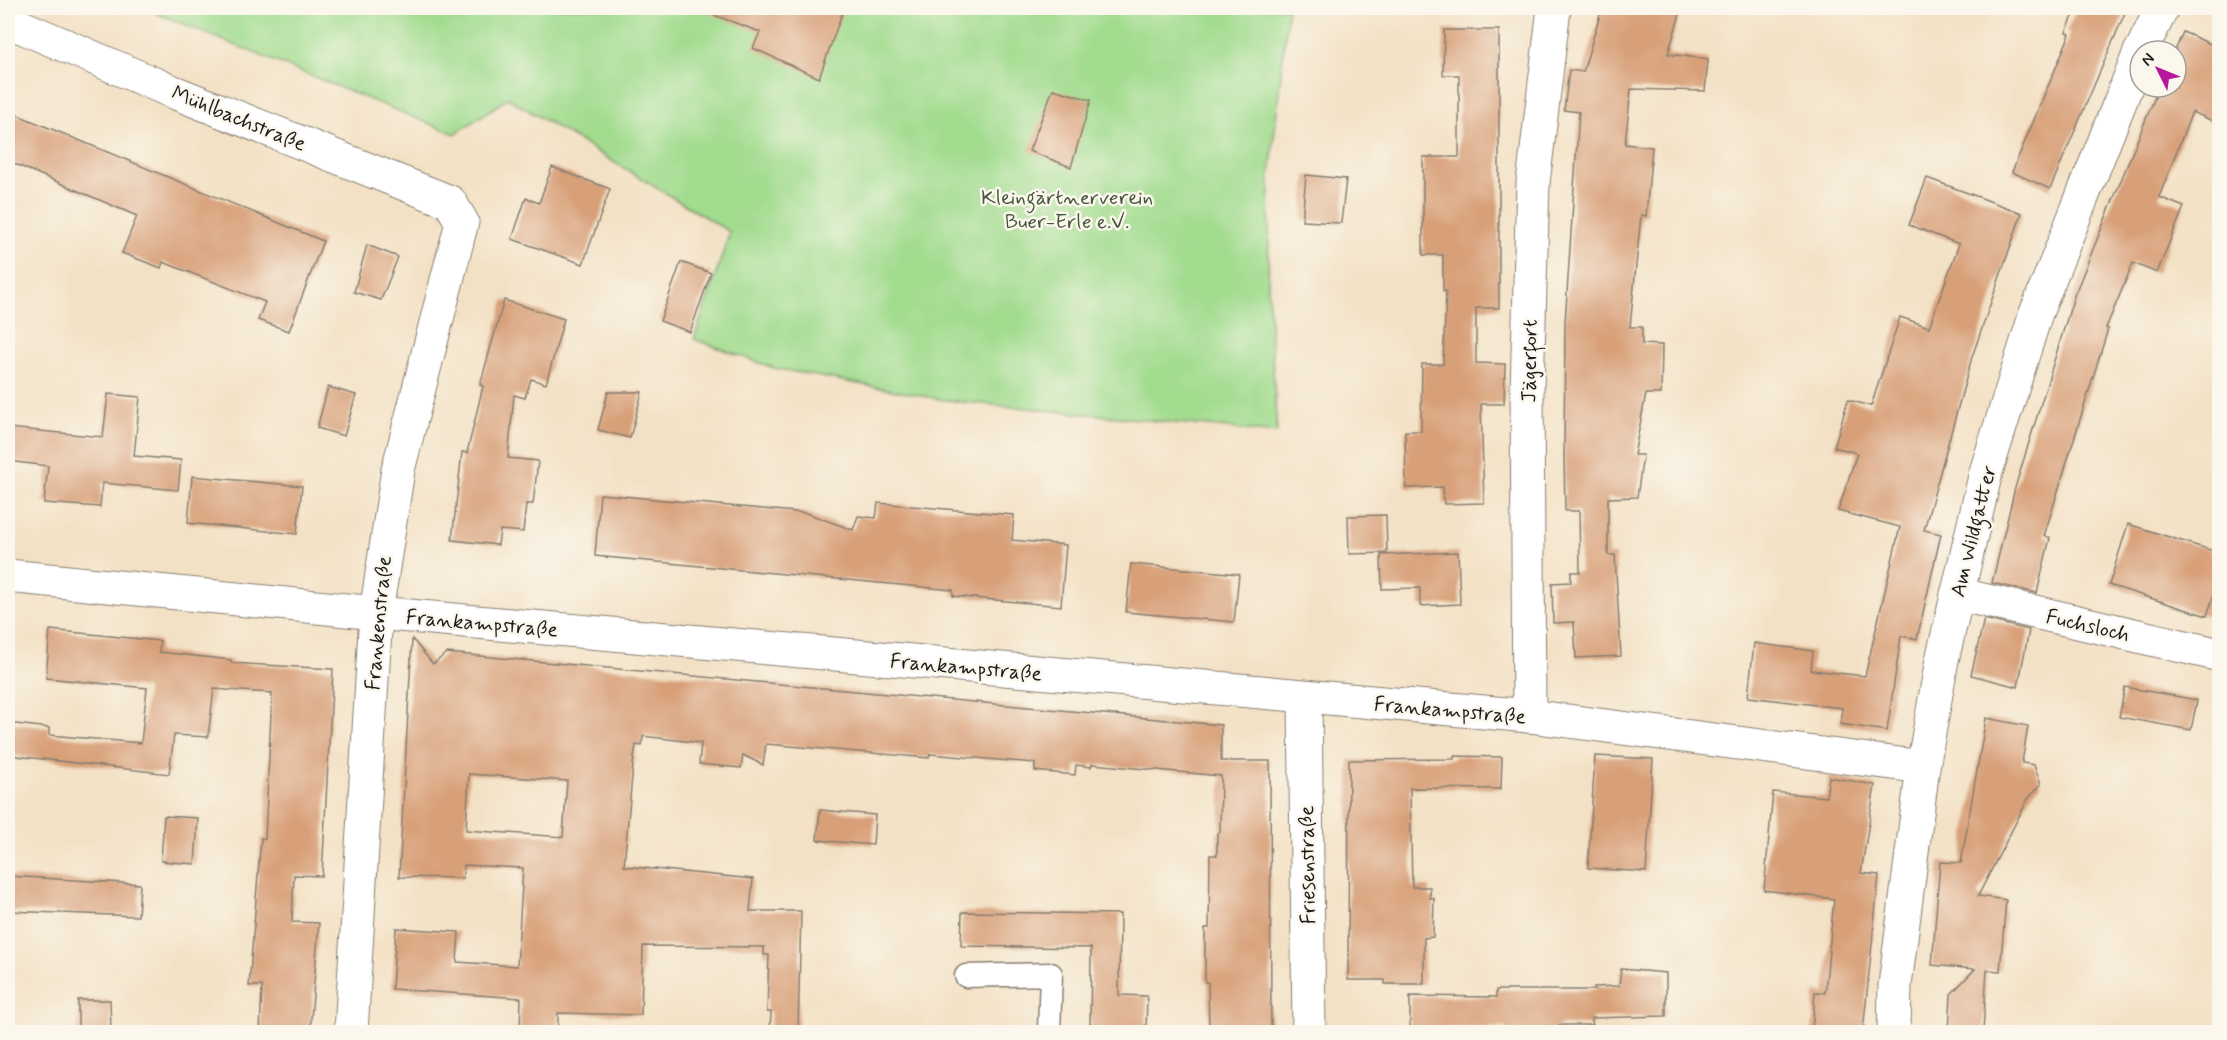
<svg xmlns="http://www.w3.org/2000/svg" width="2227" height="1040" viewBox="0 0 2227 1040" font-family="Mynerve,sans-serif">
<style>
.green{fill:#a2dc8f;stroke:#5f7c56;stroke-width:1.5}
.building{fill:#d8a079;fill-rule:evenodd}
.lines{fill:none;stroke-linecap:round;stroke-linejoin:round}
.lane-casing{stroke:#887e70;stroke-width:25}
.street-casing{stroke:#887e70;stroke-width:35}
.lane{stroke:#fff;stroke-width:22}
.street{stroke:#fff;stroke-width:33}
.labels{text-anchor:middle;stroke-width:5;stroke-linejoin:round;paint-order:stroke}
.street-label{font-size:21px;fill:#1c1c1c;stroke:#fbf7ec}
.park-label{font-size:21px;fill:#44563e;stroke:#fbf7ec}
</style>
<rect width="100%" height="100%" fill="#fbf7ec"/>
<filter id="ink" filterUnits="userSpaceOnUse"><feTurbulence type="fractalNoise" baseFrequency=".0167" numOctaves="2"/><feDisplacementMap in="SourceGraphic" scale="12" xChannelSelector="R" yChannelSelector="G"/><feConvolveMatrix kernelMatrix="1 2 1 2 8 2 1 2 1" color-interpolation-filters="sRGB"/></filter>
<filter id="wash" filterUnits="userSpaceOnUse"><feTurbulence type="fractalNoise" baseFrequency=".008" numOctaves="4" result="noise"/><feDisplacementMap in="SourceGraphic" scale="24" xChannelSelector="R" yChannelSelector="G"/><feGaussianBlur stdDeviation="1.35" result="paint"/><feColorMatrix in="noise" values="0 0 0 0 0 0 0 0 0 0 0 0 0 0 0 0 0 1.4 0 .05"/><feComposite in="paint" operator="in"/></filter>
<g filter="url(#wash)">
<rect width="100%" height="100%" fill="#f3e1c5"/>
<!-- green -->
<path class="green" d="M 143,8 L 1288,8 L 1270,174 L 1268,290 L 1277,433 L 945,400 L 774,368 L 694,339 L 730,232 L 508,98 L 455,134 Z"/>
<g id="blocks">
<!-- building -->
<g class="building">
<path d="M 703,8 L 844,8 L 819,78 L 753,48 L 760,32 L 703,11 Z"/>
<path d="M 1602,8 L 1660,8 L 1680,14 L 1668,54 L 1708,59 L 1705,91 L 1631,89 L 1625,144 L 1652,147 L 1646,216 L 1641,215 L 1630,327 L 1642,327 L 1642,344 L 1662,345 L 1661,394 L 1646,394 L 1634,455 L 1643,455 L 1637,497 L 1608,498 L 1608,555 L 1615,555 L 1621,656 L 1576,658 L 1574,622 L 1553,623 L 1552,583 L 1571,582 L 1571,572 L 1580,572 L 1579,511 L 1565,511 L 1564,456 L 1565,323 L 1579,112 L 1564,110 L 1569,70 L 1583,72 Z"/>
<path d="M 2077,8 L 2127,8 L 2050,189 L 2012,172 L 2070,34 L 2066,32 Z"/>
<path d="M 1444,30 L 1499,30 L 1499,308 L 1476,308 L 1476,363 L 1505,364 L 1504,404 L 1481,404 L 1484,503 L 1444,504 L 1443,487 L 1406,488 L 1405,431 L 1421,431 L 1422,364 L 1443,364 L 1446,291 L 1443,291 L 1443,255 L 1423,255 L 1423,157 L 1459,157 L 1459,75 L 1443,75 Z"/>
<path d="M 2183,32 L 2220,48 L 2220,124 L 2192,112 L 2159,197 L 2184,207 L 2174,231 L 2157,273 L 2133,263 L 2106,328 L 2108,329 L 2044,536 L 2050,538 L 2037,593 L 1992,583 L 2015,488 L 2074,296 L 2159,87 L 2176,87 L 2175,51 Z"/>
<path d="M 1053,89 L 1091,100 L 1071,167 L 1029,151 Z"/>
<path d="M 8,111 L 323,241 L 289,331 L 258,320 L 265,302 L 163,262 L 161,268 L 122,253 L 137,216 L 8,161 Z"/>
<path d="M 552,167 L 610,189 L 583,264 L 512,239 L 526,198 L 539,203 Z"/>
<path d="M 1306,175 L 1346,179 L 1341,223 L 1302,221 Z"/>
<path d="M 1927,178 L 2022,213 L 1972,357 L 1924,530 L 1941,534 L 1917,639 L 1901,636 L 1887,731 L 1840,724 L 1842,708 L 1748,697 L 1754,643 L 1813,651 L 1811,670 L 1865,676 L 1900,527 L 1838,511 L 1857,453 L 1834,447 L 1848,400 L 1871,406 L 1900,317 L 1929,327 L 1959,244 L 1909,225 Z"/>
<path d="M 367,245 L 398,257 L 381,300 L 354,292 Z"/>
<path d="M 681,262 L 711,273 L 690,332 L 660,321 Z"/>
<path d="M 504,300 L 564,319 L 546,384 L 531,379 L 525,398 L 514,395 L 508,458 L 538,461 L 533,504 L 526,504 L 523,532 L 500,530 L 498,545 L 452,540 L 462,452 L 467,453 L 483,386 L 480,385 Z"/>
<path d="M 328,387 L 356,395 L 344,436 L 317,428 Z"/>
<path d="M 608,392 L 642,392 L 630,438 L 598,430 Z"/>
<path d="M 108,394 L 140,397 L 134,456 L 181,460 L 178,490 L 102,483 L 100,507 L 44,503 L 48,466 L 8,461 L 8,428 L 103,437 Z"/>
<path d="M 192,476 L 302,486 L 297,534 L 188,523 Z"/>
<path d="M 600,494 L 806,513 L 853,530 L 858,516 L 876,518 L 878,503 L 1014,515 L 1012,540 L 1066,545 L 1061,606 L 953,596 L 953,590 L 595,556 Z"/>
<path d="M 1386,515 L 1387,553 L 1349,554 L 1348,516 Z"/>
<path d="M 2128,524 L 2220,553 L 2220,575 L 2207,616 L 2109,585 Z"/>
<path d="M 1458,552 L 1460,604 L 1420,606 L 1420,588 L 1382,589 L 1381,555 Z"/>
<path d="M 1131,564 L 1239,574 L 1234,622 L 1126,612 Z"/>
<path d="M 1984,619 L 2029,630 L 2018,687 L 1971,675 Z"/>
<path d="M 50,630 L 160,641 L 159,652 L 231,660 L 231,663 L 333,669 L 322,876 L 294,875 L 292,922 L 319,923 L 310,1032 L 260,1032 L 262,986 L 249,986 L 261,838 L 265,839 L 272,693 L 214,689 L 208,737 L 174,735 L 169,774 L 8,755 L 8,723 L 49,728 L 49,735 L 141,743 L 147,688 L 46,678 Z"/>
<path d="M 412,639 L 433,664 L 447,653 L 1221,725 L 1221,761 L 1270,761 L 1271,1032 L 1209,1032 L 1208,982 L 1205,982 L 1205,928 L 1209,928 L 1210,855 L 1217,855 L 1217,833 L 1220,832 L 1221,776 L 1092,764 L 1091,767 L 1076,765 L 1075,775 L 1035,771 L 1035,763 L 930,754 L 929,758 L 766,744 L 763,765 L 743,755 L 741,768 L 699,764 L 701,743 L 643,736 L 642,746 L 636,745 L 633,765 L 624,866 L 753,879 L 750,911 L 801,911 L 798,1032 L 770,1032 L 771,1012 L 767,1012 L 769,955 L 764,955 L 764,947 L 643,946 L 641,1015 L 558,1013 L 558,1032 L 520,1032 L 521,998 L 392,989 L 396,928 L 459,932 L 457,962 L 517,966 L 523,868 L 464,865 L 463,878 L 399,877 ZM 469,774 L 567,781 L 563,837 L 466,830 Z"/>
<path d="M 2125,687 L 2197,700 L 2191,730 L 2119,717 Z"/>
<path d="M 1986,718 L 2028,726 L 2022,763 L 2034,765 L 2041,784 L 2028,799 L 1978,896 L 2006,900 L 2000,971 L 1987,970 L 1983,1032 L 1949,1032 L 1951,994 L 1975,969 L 1932,965 L 1940,862 L 1961,863 Z"/>
<path d="M 1454,756 L 1502,757 L 1501,789 L 1410,788 L 1412,887 L 1430,887 L 1430,898 L 1434,898 L 1433,937 L 1424,938 L 1424,984 L 1385,984 L 1385,980 L 1348,980 L 1349,760 L 1454,759 Z"/>
<path d="M 1595,756 L 1653,759 L 1646,872 L 1588,868 Z"/>
<path d="M 1829,777 L 1875,785 L 1861,873 L 1879,875 L 1863,1032 L 1812,1032 L 1815,992 L 1825,993 L 1834,899 L 1764,890 L 1773,792 L 1826,797 Z"/>
<path d="M 820,810 L 875,815 L 873,845 L 817,840 Z"/>
<path d="M 164,816 L 198,818 L 195,864 L 161,861 Z"/>
<path d="M 8,876 L 140,884 L 138,916 L 8,911 Z"/>
<path d="M 962,912 L 1120,914 L 1119,995 L 1147,996 L 1146,1032 L 1090,1032 L 1091,948 L 961,946 Z"/>
<path d="M 1621,969 L 1666,973 L 1666,1016 L 1591,1018 L 1593,1025 L 1559,1025 L 1559,1032 L 1507,1032 L 1507,1028 L 1448,1028 L 1448,1032 L 1410,1032 L 1410,996 L 1496,997 L 1496,990 L 1595,990 L 1594,987 L 1619,986 Z"/>
<path d="M 78,1000 L 110,1000 L 111,1032 L 78,1032 Z"/>
</g>
</g>
</g>
<g filter="url(#ink)">
<use href="#blocks" fill-opacity="0" stroke="#887e70" stroke-width="1.5"/>
<g class="lines">
<!-- lane casing -->
<g class="lane-casing">
<path id="lane" d="M 966,976 L 1051,974 L 1049,1032"/>
</g>
<!-- street casing -->
<g class="street-casing">
<g id="street">
<path d="M 8,21 L 171,91 L 450,202 L 462,222 L 398,470 L 376,613 L 351,1032"/>
<path d="M 2141,51 L 2162,8"/>
<path d="M 8,576 L 376,613 L 1529,716 L 1923,767"/>
<path d="M 1957,594 L 2220,655"/>
<path d="M 1305,698 L 1309,1032"/>
<path d="M 1529,716 L 1527,389 L 1533,183 L 1554,8"/>
<path d="M 1894,1032 L 1895,985 L 1923,767 L 1942,660 L 1986,472 L 2036,313 L 2140,52"/>
</g>
</g>
<!-- lane -->
<use href="#lane" class="lane"/>
<!-- street -->
<use href="#street" class="street"/>
</g>
</g>
<g class="labels">
<!-- street labels -->
<g class="street-label">
<text transform="translate(239 118) rotate(22)" y="7">Mühlbachstraße</text>
<text transform="translate(1529 361) rotate(-89)" y="7">Jägerfort</text>
<text transform="translate(1973 531) rotate(-76)" y="7">Am Wildgatter</text>
<text transform="translate(378 623) rotate(-85)" y="7">Frankenstraße</text>
<text transform="translate(482 623) rotate(5)" y="7">Frankampstraße</text>
<text transform="translate(2088 625) rotate(13)" y="7">Fuchsloch</text>
<text transform="translate(966 667) rotate(5)" y="7">Frankampstraße</text>
<text transform="translate(1450 710) rotate(5)" y="7">Frankampstraße</text>
<text transform="translate(1307 865) rotate(-91)" y="7">Friesenstraße</text>
</g>
<!-- park labels -->
<g class="park-label">
<text x="1067" y="204">Kleingärtnerverein<tspan x="1067" dy="24">Buer-Erle e.V.</tspan></text>
</g>
</g>
<!-- margin -->
<rect width="2227" height="1040" fill="none" stroke="#fbf7ec" stroke-width="30"/>
<!-- north arrow -->
<g transform="translate(2158 69) rotate(313)"><circle r="28" fill="#fbf7ec" stroke="#a29f99" stroke-width="1.5"/>
<path d="M0-4.5L10 22L0 15L-10 22Z" fill="#b5179e"/>
<text y="-9" font-size="16" font-weight="bold" text-anchor="middle" fill="#1c1c1c">N</text>
</g>
</svg>
